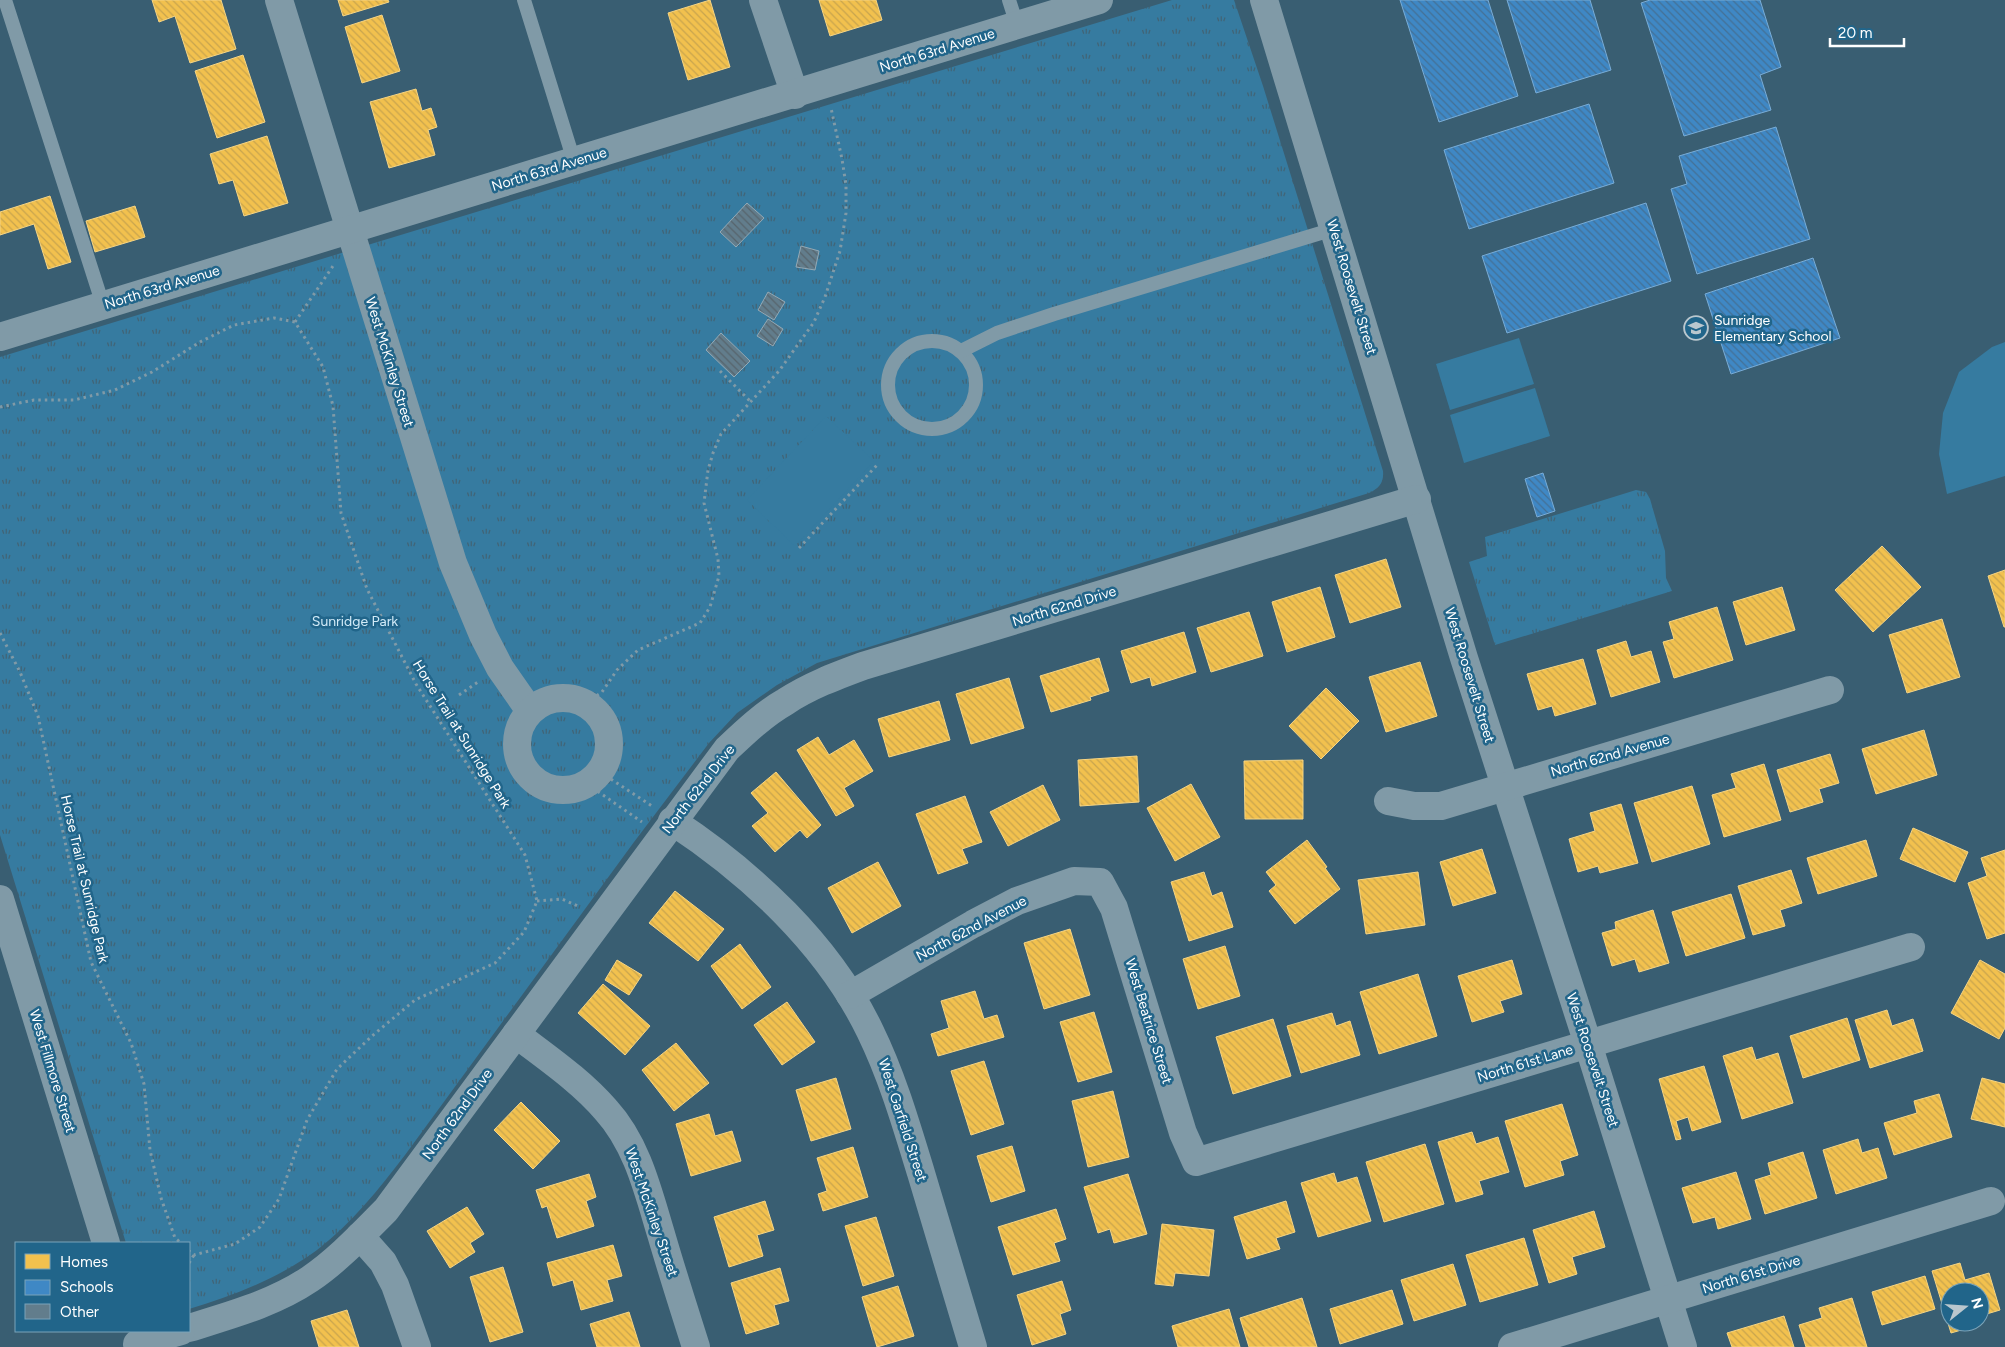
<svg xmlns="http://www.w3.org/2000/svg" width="2005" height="1347" viewBox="0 0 2005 1347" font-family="Figtree,sans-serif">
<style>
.grass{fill:url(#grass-tufts)}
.pitch{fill:#367ba0}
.homes{fill:url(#homes-back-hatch);stroke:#f6d483;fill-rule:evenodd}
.schools{fill:url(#schools-back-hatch);stroke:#79acd6}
.building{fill:url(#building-back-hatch);stroke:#94a9b5}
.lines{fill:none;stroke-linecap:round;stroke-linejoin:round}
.path{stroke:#809aa7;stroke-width:3;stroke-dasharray:2.5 4;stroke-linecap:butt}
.service{stroke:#809aa7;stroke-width:14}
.minor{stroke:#809aa7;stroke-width:28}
.labels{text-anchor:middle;stroke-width:5;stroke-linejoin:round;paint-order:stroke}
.street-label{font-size:14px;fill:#fff;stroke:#21658a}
.poi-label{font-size:14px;fill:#fff;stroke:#21658a;text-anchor:start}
.park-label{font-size:14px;fill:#d2ebf8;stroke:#21658a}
</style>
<defs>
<pattern id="grass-tufts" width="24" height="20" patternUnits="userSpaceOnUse" patternTransform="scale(1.25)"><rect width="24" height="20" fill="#367ba0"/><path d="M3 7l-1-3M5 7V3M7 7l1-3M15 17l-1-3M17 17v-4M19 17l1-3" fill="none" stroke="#416476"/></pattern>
<pattern id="homes-back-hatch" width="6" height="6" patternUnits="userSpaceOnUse" patternTransform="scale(1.25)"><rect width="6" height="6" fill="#f2c14e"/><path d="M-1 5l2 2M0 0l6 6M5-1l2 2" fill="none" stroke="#c8a44e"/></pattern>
<pattern id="schools-back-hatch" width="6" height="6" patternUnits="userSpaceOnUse" patternTransform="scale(1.25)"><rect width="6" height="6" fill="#3f88c5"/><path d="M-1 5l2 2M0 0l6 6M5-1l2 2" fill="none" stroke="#447095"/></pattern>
<pattern id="building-back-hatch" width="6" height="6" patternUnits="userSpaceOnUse" patternTransform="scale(1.25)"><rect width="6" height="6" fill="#627d8c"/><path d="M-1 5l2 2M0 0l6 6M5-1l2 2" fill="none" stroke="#57646c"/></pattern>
</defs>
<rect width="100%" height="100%" fill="#395e72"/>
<!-- grass -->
<g class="grass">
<path d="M 1172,0 L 1234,0 L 1263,86 L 1383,471 C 1384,483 1379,488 1369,493 L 817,663 L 777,685 L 737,713 L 709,743 L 634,842 L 405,1155 C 379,1189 351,1224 317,1250 C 279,1278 233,1296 189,1309 L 189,1243 L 126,1243 L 0,835 L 0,357 Z"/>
<path d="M 1636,490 L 1646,492 L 1650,499 L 1665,551 L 1666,578 L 1672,591 L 1495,645 L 1469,562 L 1487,556 L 1485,537 Z"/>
</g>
<!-- pitch -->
<g class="pitch">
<path d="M 1519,338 L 1534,384 L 1450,410 L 1436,364 Z"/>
<path d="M 2005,342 L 2005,476 L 1947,494 L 1939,454 L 1943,413 L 1959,372 L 1992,347 Z"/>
<path d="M 1535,388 L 1550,436 L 1464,463 L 1450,415 Z"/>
<path d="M 826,416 L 874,461 L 795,546 L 747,500 Z"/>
</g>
<!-- homes -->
<g class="homes">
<path d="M 152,0 L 221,0 L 236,49 L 190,63 L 175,16 L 159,22 Z"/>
<path d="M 338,0 L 388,0 L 389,2 L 343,16 Z"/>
<path d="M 710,0 L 730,67 L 688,80 L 668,13 Z"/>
<path d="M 819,0 L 876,0 L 882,20 L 830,36 Z"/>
<path d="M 382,15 L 400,71 L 362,83 L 345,27 Z"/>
<path d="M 243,55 L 265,122 L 217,138 L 195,71 Z"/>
<path d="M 416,89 L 422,111 L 431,108 L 437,127 L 428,130 L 435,155 L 389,168 L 370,102 Z"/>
<path d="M 267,136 L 288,203 L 244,216 L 233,180 L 219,184 L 210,154 Z"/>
<path d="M 50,196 L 71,262 L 48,269 L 34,224 L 0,235 L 0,212 Z"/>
<path d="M 135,206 L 145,237 L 95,252 L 86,221 Z"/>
<path d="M 1882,546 L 1921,587 L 1873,632 L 1835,590 Z"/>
<path d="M 1386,559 L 1401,607 L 1350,623 L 1335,575 Z"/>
<path d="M 2005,570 L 2005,627 L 2004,627 L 1988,576 Z"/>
<path d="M 1320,587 L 1335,637 L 1287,652 L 1272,602 Z"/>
<path d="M 1782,587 L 1795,630 L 1746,645 L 1733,602 Z"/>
<path d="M 1717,607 L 1733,660 L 1674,678 L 1663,642 L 1674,639 L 1669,622 Z"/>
<path d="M 1249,612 L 1263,656 L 1211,672 L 1197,628 Z"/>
<path d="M 1942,619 L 1960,677 L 1907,693 L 1889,635 Z"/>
<path d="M 1184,632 L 1196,672 L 1152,686 L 1150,677 L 1131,683 L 1121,651 Z"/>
<path d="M 1626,641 L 1631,657 L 1651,651 L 1660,682 L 1611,697 L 1597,650 Z"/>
<path d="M 1099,658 L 1109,691 L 1090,697 L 1091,700 L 1051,712 L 1040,676 Z"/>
<path d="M 1583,659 L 1596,704 L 1555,716 L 1552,706 L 1538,710 L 1527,674 Z"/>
<path d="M 1420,662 L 1437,716 L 1386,732 L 1369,677 Z"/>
<path d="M 1009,678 L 1024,728 L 971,744 L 956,694 Z"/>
<path d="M 1326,688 L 1359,721 L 1321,759 L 1289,726 Z"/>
<path d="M 939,701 L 950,740 L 889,757 L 878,719 Z"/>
<path d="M 1924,730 L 1937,775 L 1876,794 L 1862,749 Z"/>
<path d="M 818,737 L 829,755 L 854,740 L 873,771 L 844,788 L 854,806 L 836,816 L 797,750 Z"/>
<path d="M 1830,754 L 1839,783 L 1819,789 L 1823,802 L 1790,812 L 1777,770 Z"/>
<path d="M 1137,756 L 1139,802 L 1080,806 L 1078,760 Z"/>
<path d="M 1303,760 L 1303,819 L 1245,819 L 1244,761 Z"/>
<path d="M 1764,764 L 1781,820 L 1724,837 L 1712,795 L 1736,788 L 1731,774 Z"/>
<path d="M 776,772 L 821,825 L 807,838 L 800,830 L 775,852 L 752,826 L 768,813 L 751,793 Z"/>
<path d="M 1191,784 L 1220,837 L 1175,861 L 1147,808 Z"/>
<path d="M 1043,785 L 1060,820 L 1008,846 L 990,812 Z"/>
<path d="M 1692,786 L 1710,844 L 1652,862 L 1634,803 Z"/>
<path d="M 965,796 L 982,842 L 962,849 L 968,863 L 938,874 L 916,814 Z"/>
<path d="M 1621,804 L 1638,863 L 1600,873 L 1598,866 L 1578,872 L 1569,839 L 1595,831 L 1590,813 Z"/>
<path d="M 1913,828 L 1968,852 L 1955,882 L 1900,859 Z"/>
<path d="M 1307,840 L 1327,867 L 1325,868 L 1340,889 L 1295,924 L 1269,891 L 1276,885 L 1266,872 Z"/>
<path d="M 1866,840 L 1877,876 L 1818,894 L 1807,858 Z"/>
<path d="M 1482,849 L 1496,893 L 1453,906 L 1440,862 Z"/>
<path d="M 2005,850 L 2005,933 L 1987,939 L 1968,883 L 1987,876 L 1981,858 Z"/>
<path d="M 878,862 L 901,906 L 852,933 L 828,888 Z"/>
<path d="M 1791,870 L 1802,903 L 1780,910 L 1785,926 L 1753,935 L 1738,886 Z"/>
<path d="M 1204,872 L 1212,896 L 1222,892 L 1233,927 L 1189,941 L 1171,882 Z"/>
<path d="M 1418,872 L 1425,925 L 1366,934 L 1358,880 Z"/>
<path d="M 675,891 L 724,929 L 698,961 L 649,923 Z"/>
<path d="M 1731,894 L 1745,938 L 1686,956 L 1672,912 Z"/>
<path d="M 1653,910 L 1669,963 L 1639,972 L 1635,959 L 1612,966 L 1602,933 L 1616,929 L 1615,922 Z"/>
<path d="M 1070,929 L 1090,995 L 1044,1009 L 1024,943 Z"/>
<path d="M 740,944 L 771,987 L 742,1009 L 711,966 Z"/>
<path d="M 1225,946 L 1240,996 L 1198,1009 L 1183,959 Z"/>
<path d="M 617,960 L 642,975 L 629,995 L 605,980 Z"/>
<path d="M 1512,960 L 1522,994 L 1500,1001 L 1504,1012 L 1472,1022 L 1458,976 Z"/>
<path d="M 1980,960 L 2005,974 L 2005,1028 L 1999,1039 L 1951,1013 Z"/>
<path d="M 1418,974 L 1437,1036 L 1379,1054 L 1360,992 Z"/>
<path d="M 603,984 L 650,1026 L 625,1055 L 578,1013 Z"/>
<path d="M 975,991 L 984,1019 L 997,1015 L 1004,1037 L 938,1056 L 931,1034 L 949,1028 L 941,1001 Z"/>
<path d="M 787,1002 L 815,1042 L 782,1065 L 754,1025 Z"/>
<path d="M 1887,1010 L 1892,1026 L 1913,1019 L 1923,1051 L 1870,1068 L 1855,1020 Z"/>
<path d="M 1094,1012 L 1112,1072 L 1078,1082 L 1060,1022 Z"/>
<path d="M 1332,1013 L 1336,1026 L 1350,1021 L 1360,1055 L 1301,1073 L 1287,1026 Z"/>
<path d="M 1847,1018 L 1860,1060 L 1803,1078 L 1790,1036 Z"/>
<path d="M 1273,1019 L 1291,1076 L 1233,1094 L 1216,1037 Z"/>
<path d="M 676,1043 L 709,1083 L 674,1111 L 642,1070 Z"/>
<path d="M 1752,1047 L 1756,1060 L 1778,1053 L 1793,1103 L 1742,1119 L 1723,1056 Z"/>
<path d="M 984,1061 L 1004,1124 L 971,1135 L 951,1071 Z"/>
<path d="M 1704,1066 L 1721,1122 L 1692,1131 L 1688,1117 L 1676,1121 L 1681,1139 L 1676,1140 L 1659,1079 Z"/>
<path d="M 836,1078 L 851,1129 L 811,1141 L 796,1090 Z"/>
<path d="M 1982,1078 L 2005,1084 L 2005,1127 L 1971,1119 Z"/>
<path d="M 1113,1091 L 1129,1157 L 1088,1167 L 1072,1101 Z"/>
<path d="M 1939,1094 L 1952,1137 L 1894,1155 L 1884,1123 L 1917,1113 L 1914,1101 Z"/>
<path d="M 521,1102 L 560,1141 L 533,1169 L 494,1130 Z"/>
<path d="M 1562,1104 L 1578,1155 L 1560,1161 L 1564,1175 L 1525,1187 L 1505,1121 Z"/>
<path d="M 709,1114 L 715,1136 L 732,1131 L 741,1161 L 691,1176 L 676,1124 Z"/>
<path d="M 1472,1132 L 1476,1144 L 1498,1137 L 1509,1172 L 1479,1181 L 1483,1194 L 1456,1202 L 1438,1142 Z"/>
<path d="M 1858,1139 L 1862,1153 L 1878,1148 L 1887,1178 L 1836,1194 L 1823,1150 Z"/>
<path d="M 1425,1144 L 1444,1204 L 1384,1222 L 1366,1162 Z"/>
<path d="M 1012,1146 L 1025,1191 L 991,1202 L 977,1156 Z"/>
<path d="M 853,1147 L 868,1197 L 823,1211 L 818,1194 L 827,1191 L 817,1158 Z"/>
<path d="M 1803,1152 L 1817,1198 L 1765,1214 L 1755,1180 L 1771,1175 L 1768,1163 Z"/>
<path d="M 1736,1172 L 1751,1219 L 1718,1229 L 1715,1217 L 1693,1223 L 1682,1188 Z"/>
<path d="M 1334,1173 L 1337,1183 L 1357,1177 L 1371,1221 L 1318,1237 L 1301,1183 Z"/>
<path d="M 589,1174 L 596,1197 L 586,1201 L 594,1226 L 557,1238 L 547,1206 L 542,1208 L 536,1190 Z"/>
<path d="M 1128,1174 L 1147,1234 L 1114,1243 L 1110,1229 L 1098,1233 L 1084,1187 Z"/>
<path d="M 765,1201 L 774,1230 L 757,1235 L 763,1256 L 729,1267 L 714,1217 Z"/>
<path d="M 1286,1201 L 1295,1232 L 1276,1238 L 1280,1249 L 1247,1259 L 1234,1217 Z"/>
<path d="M 467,1207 L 484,1234 L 470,1243 L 475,1252 L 450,1268 L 427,1231 Z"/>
<path d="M 1056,1209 L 1066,1239 L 1054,1243 L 1060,1261 L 1013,1275 L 998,1227 Z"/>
<path d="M 1594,1211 L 1605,1247 L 1572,1257 L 1577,1274 L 1549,1283 L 1533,1230 Z"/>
<path d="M 876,1217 L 894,1276 L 863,1286 L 845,1226 Z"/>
<path d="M 1162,1224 L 1214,1230 L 1209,1276 L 1175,1273 L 1173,1286 L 1155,1284 Z"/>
<path d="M 1524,1238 L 1538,1285 L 1480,1302 L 1466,1255 Z"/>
<path d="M 613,1245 L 622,1276 L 607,1280 L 613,1301 L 581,1310 L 573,1280 L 553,1286 L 547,1263 Z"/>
<path d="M 1960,1263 L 1965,1280 L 1989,1273 L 2000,1310 L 1980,1316 L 1982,1324 L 1951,1333 L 1932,1271 ZM 1950,1292 L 1980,1292 L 1980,1322 L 1950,1322 Z"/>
<path d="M 1453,1264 L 1466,1305 L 1414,1321 L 1401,1280 Z"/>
<path d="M 503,1267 L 523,1332 L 490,1342 L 470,1277 Z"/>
<path d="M 780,1268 L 789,1301 L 774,1305 L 779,1324 L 746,1334 L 731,1283 Z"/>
<path d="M 1925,1276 L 1935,1309 L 1882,1325 L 1872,1292 Z"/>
<path d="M 1062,1281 L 1071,1310 L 1060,1314 L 1066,1334 L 1032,1345 L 1017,1295 Z"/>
<path d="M 898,1286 L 914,1336 L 877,1347 L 862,1297 Z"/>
<path d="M 1392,1290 L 1403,1324 L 1340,1344 L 1330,1309 Z"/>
<path d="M 1302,1298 L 1317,1347 L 1249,1347 L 1240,1318 Z"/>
<path d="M 1852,1298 L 1867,1347 L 1806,1347 L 1799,1325 L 1822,1318 L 1819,1308 Z"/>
<path d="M 1229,1309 L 1240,1347 L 1178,1347 L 1172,1326 Z"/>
<path d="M 347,1310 L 359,1347 L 319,1347 L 311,1321 Z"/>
<path d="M 629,1312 L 640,1347 L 597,1347 L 590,1324 Z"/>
<path d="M 1784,1316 L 1794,1347 L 1732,1347 L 1727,1333 Z"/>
</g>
<!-- schools -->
<g class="schools">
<path d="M 1400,0 L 1488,0 L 1518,96 L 1439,122 Z"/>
<path d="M 1507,0 L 1590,0 L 1611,70 L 1536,93 Z"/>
<path d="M 1650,0 L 1760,0 L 1781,67 L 1760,75 L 1771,110 L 1684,136 L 1641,3 Z"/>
<path d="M 1589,104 L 1614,183 L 1469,229 L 1444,150 Z"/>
<path d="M 1776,127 L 1810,239 L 1697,274 L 1671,189 L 1687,184 L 1679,156 Z"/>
<path d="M 1646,203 L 1671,281 L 1507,333 L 1482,256 Z"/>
<path d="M 1813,258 L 1840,338 L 1731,374 L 1705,294 Z"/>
<path d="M 1543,473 L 1555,511 L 1537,517 L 1525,479 Z"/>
</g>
<!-- building -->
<g class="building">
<path d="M 747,203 L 764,218 L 736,247 L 720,232 Z"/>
<path d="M 801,246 L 819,251 L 815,270 L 796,267 Z"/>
<path d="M 768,292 L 785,302 L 774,320 L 758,310 Z"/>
<path d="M 768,319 L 783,329 L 773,346 L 757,336 Z"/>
<path d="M 721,333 L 750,361 L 734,377 L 706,350 Z"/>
</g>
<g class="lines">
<!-- path -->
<g class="path">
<path d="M 295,322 L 333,266"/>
<path d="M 720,371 L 750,401"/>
<path d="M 0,407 L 34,400 L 74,400 L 115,390 L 152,372 L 200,342 L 234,325 L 274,318 L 295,322 L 323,367 L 333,406 L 341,513 L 367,589 L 416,684 L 525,855 L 537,901 L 524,932 L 495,963 L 415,1000 L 372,1036 L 337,1069 L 307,1120 L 279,1199 L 260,1227 L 235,1244 L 194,1255 L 189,1251"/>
<path d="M 799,548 L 878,464"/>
<path d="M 0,633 L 20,672 L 38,716 L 91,962 L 131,1043 L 144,1084 L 150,1150 L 161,1198 L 175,1238 L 181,1243"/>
<path d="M 459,695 L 478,682"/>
<path d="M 586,703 L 602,692 L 617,670 L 638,650 L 700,623 L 710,607 L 719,576 L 718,559 L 704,503 L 708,470 L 713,453 L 721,434 L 779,371 L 814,322 L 825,297 L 840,251 L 846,213 L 846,185 L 842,159 L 831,108"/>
<path d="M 600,772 L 652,806"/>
<path d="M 587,784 L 642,822"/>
<path d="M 537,901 L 562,899 L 580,907"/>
<path d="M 189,1263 L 194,1255"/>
</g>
<!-- service -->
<g class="service">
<path d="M 5,0 L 103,305"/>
<path d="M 524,0 L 574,161"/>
<path d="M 1009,0 L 1017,25"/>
<circle cx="932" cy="385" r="44"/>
<path d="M 961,351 L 997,333 L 1054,314 L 1334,229"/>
</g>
<!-- minor -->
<g class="minor">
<path d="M 279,0 L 453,563 L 483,635 L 500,668 L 530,711"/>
<path d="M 763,0 L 795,95"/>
<path d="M 1264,0 L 1464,658 L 1588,1044 L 1683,1347"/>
<path d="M 0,337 L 1099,0"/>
<circle cx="563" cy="744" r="46"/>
<path d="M 1388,801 L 1414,806 L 1441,806 L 1830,690"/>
<path d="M 672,821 C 751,873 828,944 870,1031 C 892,1076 906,1124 921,1173 C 938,1231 956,1289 973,1347"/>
<path d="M 0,899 L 106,1243"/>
<path d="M 850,995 L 973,924 L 1017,901 L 1074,881 L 1100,882 L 1114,908 L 1183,1133 L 1196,1162 L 1911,947"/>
<path d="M 516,1034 C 547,1058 580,1080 606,1110 C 637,1144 648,1191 661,1234 C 672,1272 684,1309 696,1347"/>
<path d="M 360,1236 L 383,1262 L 395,1285 L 417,1347"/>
<path d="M 189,1328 C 230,1315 273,1304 310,1279 C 338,1260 362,1234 386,1210 L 727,749 C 745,732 764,714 785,702 C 809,686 836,676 863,666 L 1417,499"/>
<path d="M 137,1344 L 181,1331"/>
<path d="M 1512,1347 L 1991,1201"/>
</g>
</g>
<!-- icons -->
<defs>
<g id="school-ring" transform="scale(1.25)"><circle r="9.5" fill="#21658a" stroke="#bac7ce" stroke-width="1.5"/><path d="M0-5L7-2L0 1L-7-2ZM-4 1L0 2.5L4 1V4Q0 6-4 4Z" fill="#bac7ce"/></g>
</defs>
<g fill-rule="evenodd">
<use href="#school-ring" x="1696" y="328"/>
</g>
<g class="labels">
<!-- street labels -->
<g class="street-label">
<text transform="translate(937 50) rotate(-17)" y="5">North 63rd Avenue</text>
<text transform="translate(549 169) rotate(-17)" y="5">North 63rd Avenue</text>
<text transform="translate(162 287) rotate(-17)" y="5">North 63rd Avenue</text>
<text transform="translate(1352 287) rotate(73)" y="5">West Roosevelt Street</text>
<text transform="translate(390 362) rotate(73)" y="5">West McKinley Street</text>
<text transform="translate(1064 606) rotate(-17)" y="5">North 62nd Drive</text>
<text transform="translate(1470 675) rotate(73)" y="5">West Roosevelt Street</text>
<text transform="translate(462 734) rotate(58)" y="5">Horse Trail at Sunridge Park</text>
<text transform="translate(1610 755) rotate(-16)" y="5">North 62nd Avenue</text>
<text transform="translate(698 789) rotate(-52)" y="5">North 62nd Drive</text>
<text transform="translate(85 879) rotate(77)" y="5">Horse Trail at Sunridge Park</text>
<text transform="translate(971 928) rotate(-28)" y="5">North 62nd Avenue</text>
<text transform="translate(1149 1021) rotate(73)" y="5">West Beatrice Street</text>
<text transform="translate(1593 1060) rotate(72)" y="5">West Roosevelt Street</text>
<text transform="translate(1525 1063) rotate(-17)" y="5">North 61st Lane</text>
<text transform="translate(53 1071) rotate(73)" y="5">West Fillmore Street</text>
<text transform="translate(457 1114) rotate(-54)" y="5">North 62nd Drive</text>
<text transform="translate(903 1120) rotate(72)" y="5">West Garfield Street</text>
<text transform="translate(652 1212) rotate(71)" y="5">West McKinley Street</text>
<text transform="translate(1751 1274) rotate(-17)" y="5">North 61st Drive</text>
</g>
<!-- poi labels -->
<g class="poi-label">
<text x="1714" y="325">Sunridge<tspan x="1714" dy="16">Elementary School</tspan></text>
</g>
<!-- park labels -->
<g class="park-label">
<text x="355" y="626">Sunridge Park</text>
</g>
</g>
<!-- legend -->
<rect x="15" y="1242" width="175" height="90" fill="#21658a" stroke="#7aa3b9"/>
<rect x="25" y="1254" width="25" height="15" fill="#f2c14e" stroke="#7aa3b9"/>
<text x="60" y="1267" font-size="15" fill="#ffffff">Homes</text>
<rect x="25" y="1280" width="25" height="15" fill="#3f88c5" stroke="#7aa3b9"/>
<text x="60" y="1292" font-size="15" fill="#ffffff">Schools</text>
<rect x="25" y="1304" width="25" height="15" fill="#627d8c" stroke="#7aa3b9"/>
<text x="60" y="1317" font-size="15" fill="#ffffff">Other</text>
<!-- north arrow -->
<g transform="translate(1965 1307) rotate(73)"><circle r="24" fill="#21658a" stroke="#7aa3b9"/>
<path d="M0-4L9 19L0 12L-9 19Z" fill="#bac7ce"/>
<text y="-8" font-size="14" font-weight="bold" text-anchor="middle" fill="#ffffff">N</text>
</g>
<!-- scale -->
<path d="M1830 38v8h74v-8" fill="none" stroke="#ffffff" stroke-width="2.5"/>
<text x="1838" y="38" font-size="15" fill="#ffffff" stroke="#21658a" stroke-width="4" paint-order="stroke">20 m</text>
</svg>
